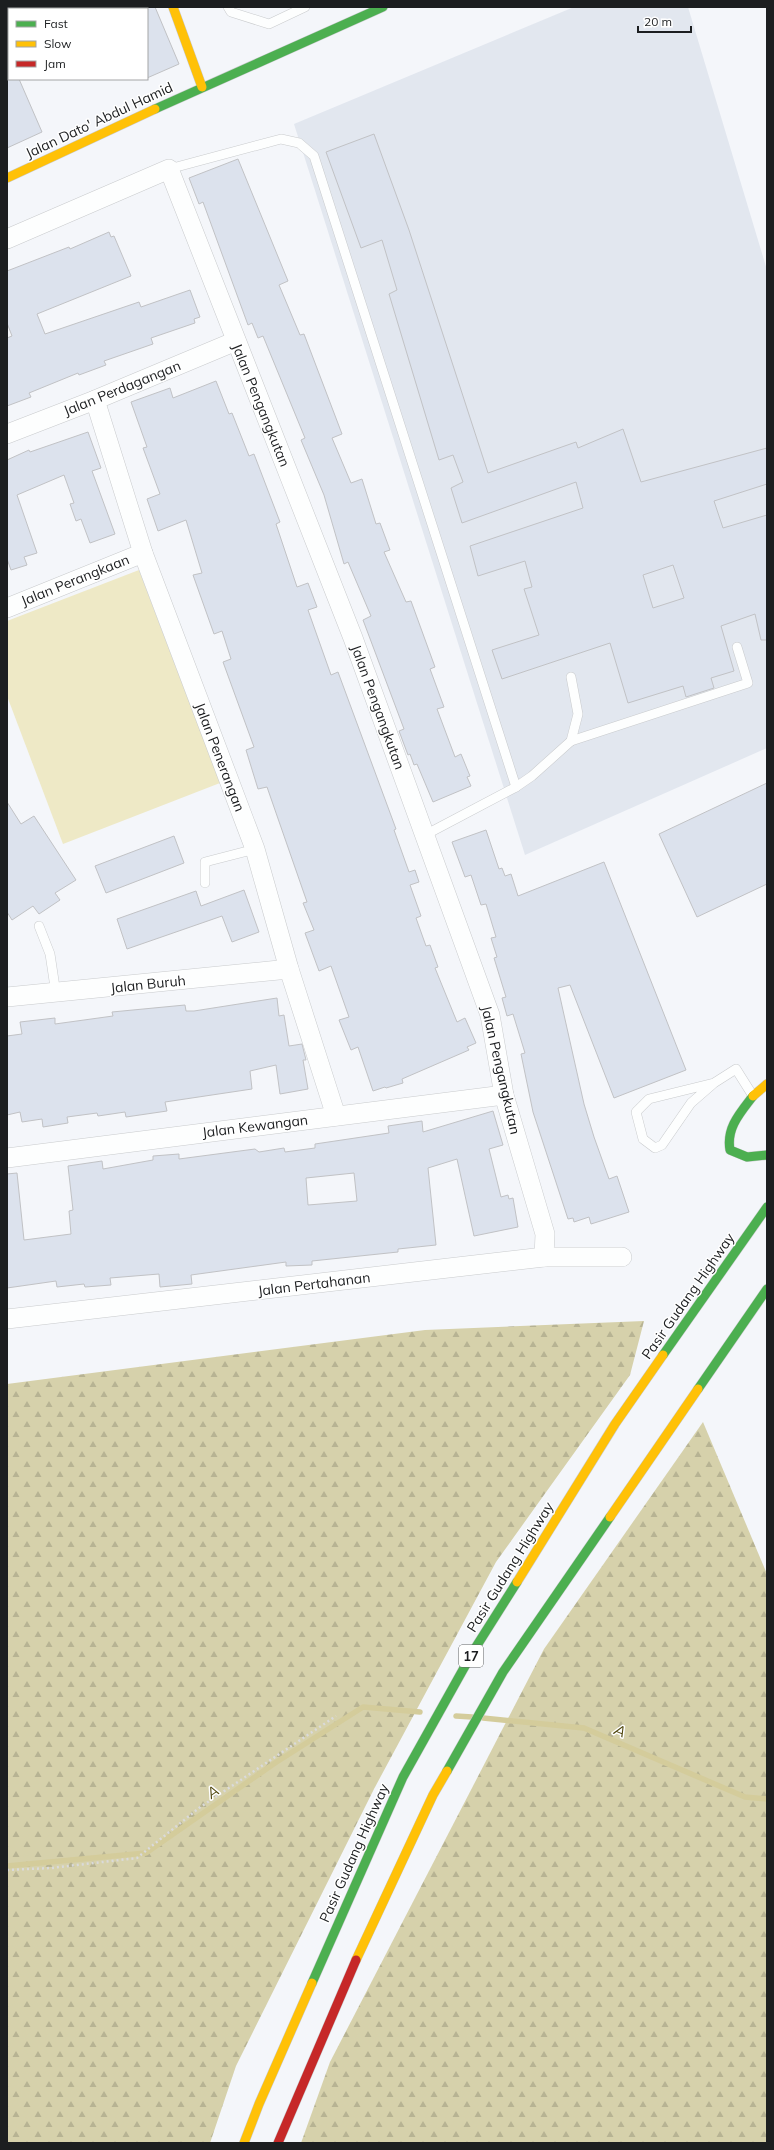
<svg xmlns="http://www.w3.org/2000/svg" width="774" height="2150" viewBox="0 0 774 2150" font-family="Mulish,sans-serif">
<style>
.built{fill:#e2e7ef}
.forest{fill:url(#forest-firs)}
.garden{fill:#eee9c6}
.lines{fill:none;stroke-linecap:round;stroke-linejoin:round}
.stream{stroke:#d4cc9b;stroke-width:5.5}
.building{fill:#dce2ed;stroke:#c1c2c5;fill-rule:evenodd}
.lane-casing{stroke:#c9cbcd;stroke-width:10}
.street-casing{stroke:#c9cbcd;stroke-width:20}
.fast-casing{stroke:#c9cbcd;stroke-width:10}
.slow-casing{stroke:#c9cbcd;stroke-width:10}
.jam-casing{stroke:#c9cbcd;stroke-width:10}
.path{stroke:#dadadb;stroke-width:2.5;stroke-dasharray:2 3;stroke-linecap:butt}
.lane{stroke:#fdfefe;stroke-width:9}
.street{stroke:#fdfefe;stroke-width:19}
.fast{stroke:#4caf50;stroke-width:9}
.slow{stroke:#ffc107;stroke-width:9}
.jam{stroke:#c62828;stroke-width:9}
.labels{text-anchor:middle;stroke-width:3;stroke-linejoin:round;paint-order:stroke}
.shield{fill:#fff;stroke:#606263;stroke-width:1}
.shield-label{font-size:13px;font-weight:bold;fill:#1c1e20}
.street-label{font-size:14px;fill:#1c1e20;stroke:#fff}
.water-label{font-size:15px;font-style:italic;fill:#50470e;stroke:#fff}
</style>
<defs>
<pattern id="forest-firs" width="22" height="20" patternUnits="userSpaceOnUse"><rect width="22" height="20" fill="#d6d1ab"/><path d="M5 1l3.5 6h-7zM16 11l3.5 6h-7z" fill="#b7b393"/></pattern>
</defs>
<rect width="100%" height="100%" fill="#f4f6fa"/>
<!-- built -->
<path class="built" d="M 574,7 L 688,7 L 767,270 L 767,748 L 525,855 L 294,124 Z"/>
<!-- forest -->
<g class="forest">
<path d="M 644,1321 L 630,1375 L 496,1562 L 374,1789 L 236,2066 L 210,2143 L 7,2143 L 7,1384 L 425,1330 Z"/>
<path d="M 703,1422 L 767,1574 L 767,2143 L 301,2143 L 330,2062 L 544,1649 Z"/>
</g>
<!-- garden -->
<path class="garden" d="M 139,570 L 220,783 L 63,844 L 7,696 L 7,621 Z"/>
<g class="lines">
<!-- stream -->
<g class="stream">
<path d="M 456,1716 L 472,1717"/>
<path d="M 483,1718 L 584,1728 L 745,1797 L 767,1799"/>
<path d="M 7,1866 L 146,1853 L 275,1763 L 363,1707 L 420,1712"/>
</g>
</g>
<!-- building -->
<g class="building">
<path d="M 147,7 L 155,7 L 179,64 L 147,78 Z"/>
<path d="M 7,79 L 19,79 L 42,132 L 7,148 Z"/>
<path d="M 374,134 L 409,230 L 488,473 L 576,442 L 578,448 L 623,429 L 641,482 L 767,448 L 767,484 L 714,501 L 723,528 L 767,515 L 767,640 L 761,640 L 755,614 L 721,626 L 734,671 L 711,678 L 714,688 L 686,697 L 683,686 L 628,703 L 610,643 L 502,679 L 492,650 L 539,635 L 524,589 L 532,587 L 525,561 L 478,576 L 470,546 L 583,508 L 576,482 L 462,523 L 451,488 L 463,482 L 453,455 L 439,460 L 389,294 L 397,290 L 382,240 L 361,248 L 326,152 ZM 673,565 L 684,598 L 653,608 L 643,575 Z"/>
<path d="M 238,159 L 288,281 L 279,285 L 300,335 L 304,334 L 342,434 L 332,438 L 351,483 L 362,479 L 376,524 L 380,523 L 390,550 L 384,552 L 406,602 L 411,601 L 435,667 L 430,669 L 444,707 L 437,709 L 455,757 L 461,754 L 470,776 L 467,777 L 471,786 L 433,802 L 417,764 L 414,765 L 410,754 L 408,755 L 399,731 L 404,729 L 363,620 L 371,616 L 348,562 L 344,564 L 324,495 L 301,440 L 305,438 L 263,336 L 258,338 L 252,323 L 248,325 L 203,202 L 199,204 L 189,178 Z"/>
<path d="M 109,232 L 111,237 L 114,236 L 131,276 L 37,314 L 45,334 L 139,302 L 141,307 L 190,290 L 200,317 L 194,319 L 195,323 L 151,338 L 153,344 L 104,361 L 106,365 L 79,375 L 78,373 L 29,393 L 31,397 L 7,406 L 7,338 L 12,336 L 7,323 L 7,271 L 69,247 L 70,249 Z"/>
<path d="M 216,381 L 229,414 L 232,413 L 249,456 L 254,454 L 280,522 L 276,524 L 297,587 L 308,583 L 317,607 L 308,610 L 331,675 L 338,672 L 396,829 L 394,830 L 409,872 L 415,870 L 419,882 L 410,885 L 421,916 L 416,918 L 426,946 L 430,945 L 438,967 L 435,968 L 457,1022 L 465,1018 L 476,1043 L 467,1047 L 469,1050 L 402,1079 L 403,1083 L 386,1088 L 385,1087 L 373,1091 L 358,1047 L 351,1050 L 339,1020 L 349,1017 L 331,966 L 319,971 L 305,933 L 314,930 L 303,903 L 307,902 L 267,787 L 258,789 L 246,750 L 254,747 L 223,662 L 231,659 L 222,631 L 214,634 L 193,575 L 202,573 L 186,520 L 158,531 L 147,499 L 160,494 L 143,448 L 147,447 L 131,402 L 170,388 L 173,398 Z"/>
<path d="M 88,432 L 101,468 L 92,471 L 115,534 L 90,543 L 81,519 L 76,521 L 70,504 L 74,503 L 64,475 L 17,495 L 37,553 L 24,557 L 27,565 L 11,570 L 7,559 L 7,460 L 29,450 L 30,452 Z"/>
<path d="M 767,783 L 767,884 L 697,917 L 659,834 Z"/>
<path d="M 7,802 L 21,824 L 34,816 L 76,880 L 55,893 L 60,900 L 39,914 L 33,906 L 12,920 L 7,912 Z"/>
<path d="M 486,830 L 499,869 L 502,868 L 505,876 L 511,874 L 518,896 L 604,862 L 686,1070 L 614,1098 L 570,985 L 558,988 L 584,1104 L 594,1137 L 609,1179 L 617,1176 L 629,1212 L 591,1224 L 589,1217 L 574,1222 L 573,1218 L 568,1219 L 533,1112 L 521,1054 L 525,1053 L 513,1014 L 507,1016 L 502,998 L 506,997 L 494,958 L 497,957 L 491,938 L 496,937 L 486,904 L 481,905 L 471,875 L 465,877 L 452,842 Z"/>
<path d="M 174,836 L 184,863 L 106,893 L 95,866 Z"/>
<path d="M 244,890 L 259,932 L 232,942 L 222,916 L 127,949 L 117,919 L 196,891 L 201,906 Z"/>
<path d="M 277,998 L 279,1016 L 284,1015 L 289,1046 L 302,1044 L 306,1060 L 303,1060 L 308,1089 L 280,1094 L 276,1065 L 250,1071 L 252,1089 L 165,1102 L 167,1111 L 126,1117 L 125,1112 L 98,1116 L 97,1113 L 67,1117 L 68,1123 L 43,1127 L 42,1119 L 22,1122 L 20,1112 L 7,1115 L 7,1036 L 22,1034 L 20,1022 L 55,1018 L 55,1024 L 113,1016 L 112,1012 L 185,1005 L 186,1011 L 194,1011 Z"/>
<path d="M 493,1111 L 503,1145 L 489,1149 L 501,1197 L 508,1195 L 509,1199 L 513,1198 L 518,1227 L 474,1236 L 457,1159 L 428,1168 L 436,1245 L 398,1249 L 398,1252 L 312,1261 L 312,1265 L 286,1266 L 286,1262 L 191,1275 L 192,1284 L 160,1287 L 159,1274 L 110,1278 L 111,1285 L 85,1287 L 84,1284 L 57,1287 L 56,1281 L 7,1288 L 7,1174 L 17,1173 L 24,1240 L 71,1234 L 69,1211 L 73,1210 L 68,1166 L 102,1161 L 103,1169 L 153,1160 L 153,1156 L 179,1154 L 179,1159 L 255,1149 L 259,1152 L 284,1148 L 285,1152 L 315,1148 L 315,1144 L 389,1133 L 388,1126 L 422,1121 L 423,1132 ZM 354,1173 L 357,1201 L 308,1205 L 306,1178 Z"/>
</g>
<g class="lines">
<!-- lane casing -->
<g class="lane-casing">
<g id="lane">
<path d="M 228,7 L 231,12 L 269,24 L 305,7"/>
<path d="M 169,169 L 281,139 L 299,143 L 314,156 L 516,787 L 532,776 L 571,741 L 578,714 L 571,677"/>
<path d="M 571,741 L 748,683 L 737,647"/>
<path d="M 425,835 L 516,787"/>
<path d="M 205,883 L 205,862 L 255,849"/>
<path d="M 39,926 L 50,954 L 56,994"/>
<path d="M 714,1083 L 649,1099 L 636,1112 L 643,1139 L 655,1148 L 662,1145 L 691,1103 L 714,1083 L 736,1069 L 753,1096"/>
</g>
</g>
<!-- street casing -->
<g class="street-casing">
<g id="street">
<path d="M 7,239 L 169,169 L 353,638 L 490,1015 L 504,1095 L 545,1234 L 544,1257"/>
<path d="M 95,400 L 143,553 L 255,849 L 289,969 L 336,1116"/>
<path d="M 7,434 L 95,400 L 236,341"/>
<path d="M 7,608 L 143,553"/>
<path d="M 7,997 L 289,969"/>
<path d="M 7,1158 L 504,1095"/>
<path d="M 7,1319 L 544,1257 L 622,1257"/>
</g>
</g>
<!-- fast casing -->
<g class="fast-casing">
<g id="fast">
<path d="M 155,109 L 383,7"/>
<path d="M 753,1096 C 740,1113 726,1128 730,1150 L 747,1157 L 767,1155"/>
<path d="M 663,1355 L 767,1207"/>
<path d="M 698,1389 L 767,1289"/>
<path d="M 447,1771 L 503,1672 L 610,1517"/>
<path d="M 312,1983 L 403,1777 L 474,1650 L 517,1582"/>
</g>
</g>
<!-- slow casing -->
<g class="slow-casing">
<g id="slow">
<path d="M 173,7 L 202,87"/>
<path d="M 7,178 L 155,109"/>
<path d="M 753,1096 L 767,1084"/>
<path d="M 610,1517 L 698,1389"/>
<path d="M 517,1582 L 615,1424 L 663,1355"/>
<path d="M 356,1960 L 433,1795 L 447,1771"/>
<path d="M 244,2143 L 259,2104 L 312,1983"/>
</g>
</g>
<!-- jam casing -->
<g class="jam-casing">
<path id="jam" d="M 278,2143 L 356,1960"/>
</g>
<!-- path -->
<path class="path" d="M 7,1870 L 51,1868 L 137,1858 L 199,1808 L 336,1716"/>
<!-- lane -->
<use href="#lane" class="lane"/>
<!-- street -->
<use href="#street" class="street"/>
<!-- fast -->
<use href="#fast" class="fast"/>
<!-- slow -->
<use href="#slow" class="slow"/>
<!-- jam -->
<use href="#jam" class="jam"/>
</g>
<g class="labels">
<!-- shield labels -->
<rect class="shield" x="459" y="1645" width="24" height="22" rx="3"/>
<g class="shield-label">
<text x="471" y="1661">17</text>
</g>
<!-- street labels -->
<g class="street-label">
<text transform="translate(99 120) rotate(-25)" y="5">Jalan Dato' Abdul Hamid</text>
<text transform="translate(122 388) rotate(-22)" y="5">Jalan Perdagangan</text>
<text transform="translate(261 405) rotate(68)" y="5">Jalan Pengangkutan</text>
<text transform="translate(75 580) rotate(-22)" y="5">Jalan Perangkaan</text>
<text transform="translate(378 707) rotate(70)" y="5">Jalan Pengangkutan</text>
<text transform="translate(220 757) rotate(69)" y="5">Jalan Penerangan</text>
<text transform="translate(148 984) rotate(-6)" y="5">Jalan Buruh</text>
<text transform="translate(501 1070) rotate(77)" y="5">Jalan Pengangkutan</text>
<text transform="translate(255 1126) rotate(-7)" y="5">Jalan Kewangan</text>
<text transform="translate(314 1284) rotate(-7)" y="5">Jalan Pertahanan</text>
<text transform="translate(688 1296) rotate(-55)" y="5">Pasir Gudang Highway</text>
<text transform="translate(510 1567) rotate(-58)" y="5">Pasir Gudang Highway</text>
<text transform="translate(354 1853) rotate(-66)" y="5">Pasir Gudang Highway</text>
</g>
<!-- water labels -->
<g class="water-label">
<text transform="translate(620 1731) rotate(23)" y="5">A</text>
<text transform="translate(213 1792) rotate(-35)" y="5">A</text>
</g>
</g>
<!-- border -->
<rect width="774" height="2150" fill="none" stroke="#1c1e20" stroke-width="16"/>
<!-- legend -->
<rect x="8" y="8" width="140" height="72" fill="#ffffff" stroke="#a4a5a6"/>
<rect x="16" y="21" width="20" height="6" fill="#4caf50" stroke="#a4a5a6"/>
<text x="44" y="28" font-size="12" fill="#1c1e20">Fast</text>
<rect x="16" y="41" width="20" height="6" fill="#ffc107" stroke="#a4a5a6"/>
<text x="44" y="48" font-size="12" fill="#1c1e20">Slow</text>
<rect x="16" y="61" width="20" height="6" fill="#c62828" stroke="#a4a5a6"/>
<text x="44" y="68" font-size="12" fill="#1c1e20">Jam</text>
<!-- scale -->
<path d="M638 26v6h53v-6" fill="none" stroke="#1c1e20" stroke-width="2"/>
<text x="644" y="26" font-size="12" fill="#1c1e20" stroke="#ffffff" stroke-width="3" paint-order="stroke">20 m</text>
</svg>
